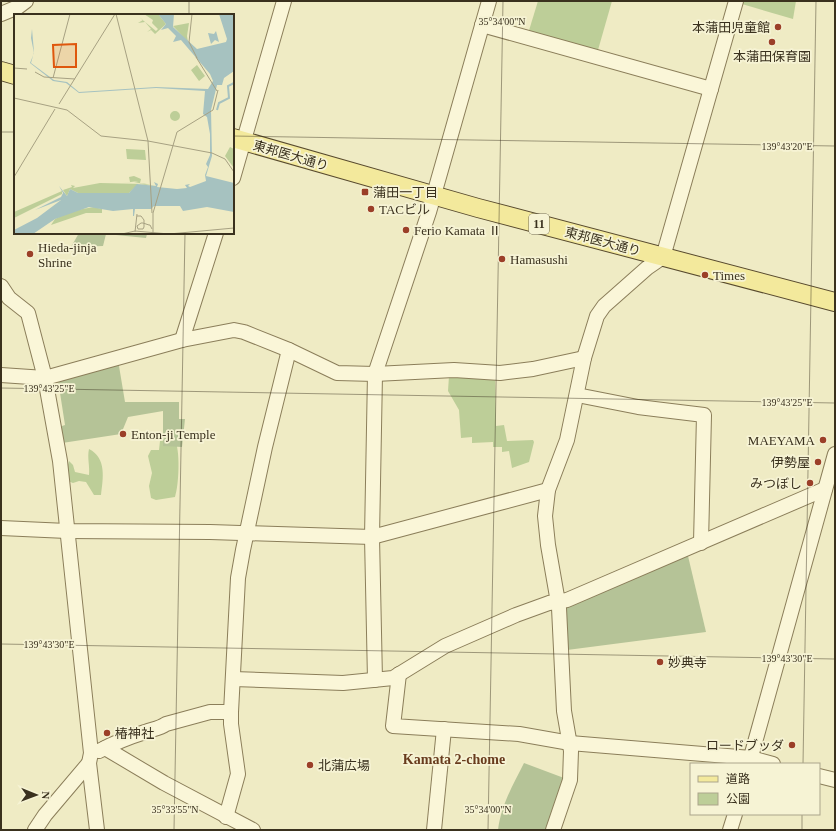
<svg xmlns="http://www.w3.org/2000/svg" width="836" height="831" viewBox="0 0 836 831" font-family="'Times New Roman','Noto Sans JP',serif">
<style>
.green{fill:#bdce98}
.cemetery{fill:#b5c397}
.lines{fill:none;stroke-linecap:round;stroke-linejoin:round}
.minor-casing{stroke:#8b7e5a;stroke-width:16}
.major-casing{stroke:#584a2e;stroke-width:20}
.minor{stroke:#faf6d8;stroke-width:14}
.major{stroke:#f3e99c;stroke-width:18}
.ticks{fill:none;stroke:#3a311e;stroke-width:1;stroke-opacity:0.45}
.poi-dot{fill:#9b3f28;stroke:#f6f3d4;stroke-width:1.5}
.labels{text-anchor:middle;stroke-width:3.5;stroke-linejoin:round;paint-order:stroke}
.shield{fill:#f6f3d4;stroke:#726b55;stroke-width:1}
.shield-label{font-size:12px;font-weight:bold;fill:#3a311e}
.poi-label{font-size:13px;fill:#3a311e;stroke:#f6f3d4;text-anchor:start}
.street-label{font-size:13px;fill:#3a311e;stroke:#f6f3d4}
.neighbourhood-label{font-size:14px;font-weight:bold;fill:#683b1d;stroke:#f6f3d4}
.inset-river{fill:none;stroke:#a6c2c0;stroke-width:2}
.inset-road{fill:none;stroke:#a7a182;stroke-width:1}
.view{fill:#df570d;fill-opacity:0.15;stroke:#df570d;stroke-width:2}
.inset-edge{fill:none;stroke:#3a311e;stroke-width:2}
.ticks-label{font-size:10px;text-anchor:middle;fill:#3a311e;stroke:#f6f3d4;stroke-width:3.5;stroke-linejoin:round;paint-order:stroke}
</style>
<rect width="100%" height="100%" fill="#efebc4"/>
<!-- green -->
<g class="green">
<path d="M 538,1 L 612,1 L 596,57 L 527,37 Z"/>
<path d="M 743,1 L 796,1 L 793,19 L 742,4 Z"/>
<path d="M 495,374 L 496,426 L 504,425 L 507,441 L 533,440 L 534,442 L 529,462 L 512,468 L 509,451 L 502,452 L 502,447 L 493,447 L 493,442 L 472,443 L 472,437 L 461,438 L 459,410 L 448,391 L 449,376 Z"/>
<path d="M 167,440 L 176,443 C 180,454 179,484 175,497 L 156,500 L 151,498 L 149,486 L 152,473 L 148,456 L 151,450 L 159,450 L 160,441 Z"/>
<path d="M 89,449 C 107,458 103,479 101,495 L 94,495 L 86,482 L 79,481 L 73,483 L 68,481 L 66,472 L 69,461 L 73,465 L 75,472 L 89,475 C 90,466 87,458 89,449 Z"/>
</g>
<!-- cemetery -->
<g class="cemetery">
<path d="M 79,233 L 144,233 L 147,234 L 146,238 L 106,234 L 103,246 L 71,247 Z"/>
<path d="M 118,360 L 125,402 L 179,402 L 179,419 L 185,419 L 182,447 L 163,446 L 163,411 L 128,417 L 121,434 L 62,443 L 62,426 L 65,425 L 58,380 Z"/>
<path d="M 688,556 L 706,632 L 567,650 L 567,604 Z"/>
<path d="M 524,763 L 564,778 L 547,830 L 498,830 C 501,805 513,785 524,763 Z"/>
</g>
<g class="lines">
<!-- minor casing -->
<g class="minor-casing">
<g id="minor">
<path d="M 1,14 L 18,7 L 26,1"/>
<path d="M 482,25 L 711,89"/>
<path d="M 233,178 L 284,1"/>
<path d="M 1,286 L 9,298 L 28,313 L 45,378 L 60,461 L 91,753 L 89,763 L 97,830"/>
<path d="M 182,340 L 216,233"/>
<path d="M 1,375 L 45,378 L 182,340 L 234,330 L 244,332 L 289,350 L 337,373 L 375,374 L 454,370 L 500,373 L 533,369 L 584,358"/>
<path d="M 577,395 L 638,407 L 704,415 L 701,543"/>
<path d="M 1,528 L 67,531 L 210,532 L 372,537 L 548,490"/>
<path d="M 399,674 L 393,726 L 519,734 L 570,743 L 751,758 L 773,764"/>
<path d="M 233,679 L 343,683 L 393,678 L 445,646 L 516,615 L 549,603 L 567,600 L 825,489"/>
<path d="M 375,680 L 372,537 L 375,374 L 429,212 L 489,1"/>
<path d="M 105,748 L 164,783 L 253,830"/>
<path d="M 99,751 C 114,743 129,737 145,732 C 152,729 159,729 166,724 L 210,712 L 231,712"/>
<path d="M 749,764 L 835,454"/>
<path d="M 819,776 L 835,780"/>
<path d="M 226,817 L 238,774 L 231,724 L 231,712 L 238,578 L 243,550 L 265,447 L 289,350"/>
<path d="M 35,830 L 45,815 L 89,763"/>
<path d="M 434,830 L 444,729"/>
<path d="M 553,830 L 570,780 L 571,751 L 564,711 L 559,608 L 548,545 L 545,516 L 548,490 L 567,440 L 584,358 L 597,316 L 604,306 L 647,268 L 663,257 L 736,1"/>
<path d="M 730,830 L 735,814"/>
</g>
</g>
<!-- major casing -->
<g class="major-casing">
<g id="major">
<path d="M 1,71 L 15,75"/>
<path d="M 233,138 L 478,208 L 835,302"/>
</g>
</g>
<!-- minor -->
<use href="#minor" class="minor"/>
<!-- major -->
<use href="#major" class="major"/>
</g>
<!-- ticks -->
<path class="ticks" d="M 189,15 L 189,1M 1,132 L 15,132M 233,136 L 835,146M 1,388 L 835,403M 1,644 L 835,659M 803,764 L 816,1M 174,830 L 185,233M 488,830 L 503,1M 802,830 L 802,814"/>
<!-- markers -->
<g class="poi-dot">
<circle cx="778" cy="27" r="4"/>
<circle cx="772" cy="42" r="4"/>
<rect x="361" y="188" width="8" height="8" rx="2"/>
<circle cx="371" cy="209" r="4"/>
<circle cx="406" cy="230" r="4"/>
<circle cx="30" cy="254" r="4"/>
<circle cx="502" cy="259" r="4"/>
<circle cx="705" cy="275" r="4"/>
<circle cx="123" cy="434" r="4"/>
<circle cx="823" cy="440" r="4"/>
<circle cx="818" cy="462" r="4"/>
<circle cx="810" cy="483" r="4"/>
<circle cx="660" cy="662" r="4"/>
<circle cx="107" cy="733" r="4"/>
<circle cx="792" cy="745" r="4"/>
<circle cx="310" cy="765" r="4"/>
</g>
<g class="labels">
<!-- shield labels -->
<rect class="shield" x="529" y="214" width="20" height="20" rx="3"/>
<g class="shield-label">
<text x="539" y="228">11</text>
</g>
<!-- poi labels -->
<g class="poi-label">
<text x="770" y="32" text-anchor="end">本蒲田児童館</text>
<text x="772" y="61" text-anchor="middle">本蒲田保育園</text>
<text x="373" y="197">蒲田一丁目</text>
<text x="379" y="214">TACビル</text>
<text x="414" y="235">Ferio Kamata Ⅱ</text>
<text x="38" y="252">Hieda-jinja<tspan x="38" dy="15">Shrine</tspan></text>
<text x="510" y="264">Hamasushi</text>
<text x="713" y="280">Times</text>
<text x="131" y="439">Enton-ji Temple</text>
<text x="815" y="445" text-anchor="end">MAEYAMA</text>
<text x="810" y="467" text-anchor="end">伊勢屋</text>
<text x="802" y="488" text-anchor="end">みつぼし</text>
<text x="668" y="667">妙典寺</text>
<text x="115" y="738">椿神社</text>
<text x="784" y="750" text-anchor="end">ロードブッダ</text>
<text x="318" y="770">北蒲広場</text>
</g>
<!-- street labels -->
<g class="street-label">
<text transform="translate(291 155) rotate(16)" y="5">東邦医大通り</text>
<text transform="translate(603 241) rotate(15)" y="5">東邦医大通り</text>
</g>
<!-- neighbourhood labels -->
<g class="neighbourhood-label">
<text x="454" y="764">Kamata 2-chome</text>
</g>
</g>
<!-- overview -->
<g transform="translate(14 14)">
<rect width="220" height="220" fill="#efebc4"/>
<path d="M 130,0 L 144,0 L 152,10 L 141,20 L 137,16 L 133,18 L 137,15 L 131,8 L 124,9 L 129,6 L 125,3 L 142,17 L 144,15 L 138,9 L 139,6 ZM 175,9 L 173,22 L 174,28 L 159,12 ZM 183,51 L 191,62 L 185,67 L 177,56 ZM156 102a5 5 0 1 1 10 0a5 5 0 1 1-10 0ZM 216,133 L 220,135 L 220,154 L 211,142 ZM 112,135 L 131,136 L 132,146 L 113,145 ZM 120,162 L 127,165 L 126,169 L 133,170 L 131,170 L 142,172 L 124,170 L 115,179 L 64,179 L 56,175 L 53,182 L 49,176 L 58,173 L 57,171 L 61,172 L 59,174 L 86,169 L 130,170 L 120,168 L 124,167 L 117,168 L 108,169 L 116,168 L 115,163 ZM 48,177 L 48,180 L 0,204 L 0,198 ZM 80,193 L 88,195 L 88,199 L 72,199 L 37,211 L 41,205 L 57,197 Z" fill="#bdce98"/>
<path d="M 144,0 L 160,0 L 159,13 L 183,35 L 212,28 L 213,25 L 205,0 L 219,0 L 220,57 L 210,64 L 208,71 L 203,71 L 197,96 L 198,142 L 192,162 L 220,169 L 220,198 L 193,193 L 169,197 L 166,192 L 140,192 L 137,195 L 121,195 L 120,202 L 119,202 L 119,195 L 99,197 L 75,193 L 41,205 L 19,220 L 0,220 L 0,216 L 23,204 L 47,186 L 21,196 L 47,183 L 49,179 L 45,172 L 53,182 L 56,175 L 64,179 L 115,179 L 123,170 L 142,172 L 140,168 L 144,170 L 143,173 L 163,175 L 173,174 L 171,171 L 176,170 L 174,172 L 176,173 L 192,167 L 191,161 L 194,153 L 192,150 L 196,141 L 196,120 L 193,103 L 189,100 L 191,77 L 142,74 L 65,79 L 52,69 L 39,67 L 16,49 L 20,39 L 17,24 L 18,15 L 0,2 L 18,15 L 20,38 L 17,49 L 40,66 L 53,68 L 65,78 L 142,73 L 194,75 L 199,67 L 196,60 L 167,26 L 159,28 L 162,22 L 154,14 L 147,16 L 152,10 ZM 202,17 L 205,28 L 201,26 L 197,30 L 194,19 L 200,20 Z" fill="#a6c2c0"/>
<path class="inset-river" d="M 203,96 L 205,89 L 215,84 L 214,72 L 220,69"/>
<path class="inset-road" d="M 102,0 L 134,127 L 198,139M 178,0 L 175,28 L 183,44M 182,43 L 203,77M 0,54 L 13,55M 21,58 L 30,63 L 61,65M 39,64 L 56,0M 0,84 L 53,96 L 87,122 L 134,127 L 138,199M 45,90 L 101,0M 198,139 L 211,145 L 220,158M 0,163 L 41,95M 123,202 L 127,202 L 130,206 L 130,213 L 129,215 L 124,215 L 123,212 L 127,209 L 129,209 L 135,211 L 136,211 L 138,215M 121,218 L 123,200M 108,220 L 121,217 L 155,220M 139,220 L 139,199 L 163,118 L 199,96 L 204,76M 155,220 L 220,214"/>
<path class="view" d="M 62,30 L 62,53 L 40,53 L 39,31 Z"/>
<rect width="220" height="220" class="inset-edge"/>
</g>
<g class="ticks-label">
<text x="502" y="25">35°34'00"N</text>
<text x="787" y="150">139°43'20"E</text>
<text x="49" y="392">139°43'25"E</text>
<text x="787" y="406">139°43'25"E</text>
<text x="49" y="648">139°43'30"E</text>
<text x="787" y="662">139°43'30"E</text>
<text x="175" y="813">35°33'55"N</text>
<text x="488" y="813">35°34'00"N</text>
</g>
<!-- border -->
<rect width="836" height="831" fill="none" stroke="#3a311e" stroke-width="4"/>
<!-- legend -->
<rect x="690" y="763" width="130" height="52" fill="#f6f3d4" stroke="#aba58b"/>
<rect x="698" y="776" width="20" height="6" fill="#f3e99c" stroke="#aba58b"/>
<text x="726" y="783" font-size="12" fill="#3a311e">道路</text>
<rect x="698" y="793" width="20" height="12" fill="#bdce98" stroke="#aba58b"/>
<text x="726" y="803" font-size="12" fill="#3a311e">公園</text>
<!-- north arrow -->
<g transform="translate(36 795) rotate(91)" stroke="#f6f3d4" stroke-width="3" paint-order="stroke">
<path d="M0-3L7 15L0 10L-7 15Z" fill="#3a311e"/>
<text y="-6" font-size="11" font-weight="bold" text-anchor="middle" fill="#3a311e">N</text>
</g>
</svg>
